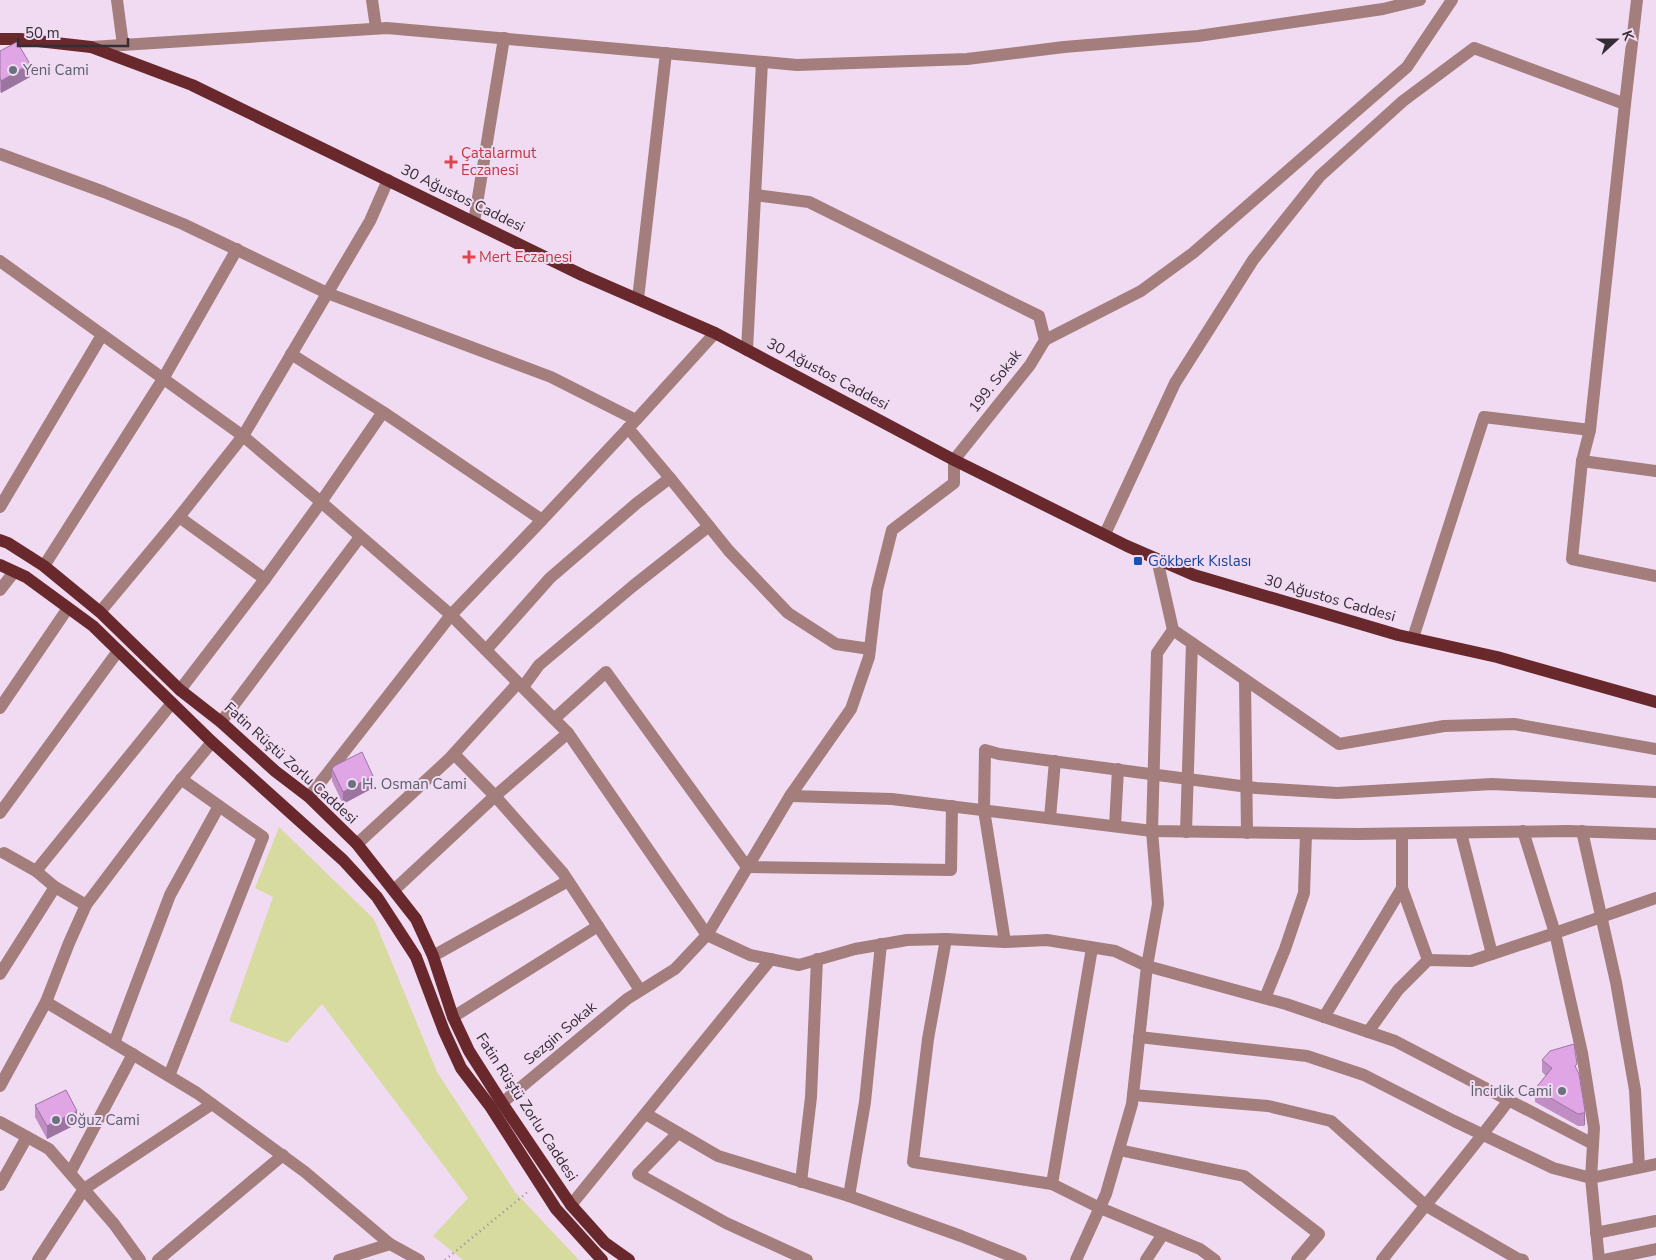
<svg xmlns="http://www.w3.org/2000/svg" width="1656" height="1260" viewBox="0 0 1656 1260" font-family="'Nunito Sans',sans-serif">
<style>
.green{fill:#d7dba0}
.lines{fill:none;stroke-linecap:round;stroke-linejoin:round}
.path{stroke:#9a8a9b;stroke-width:2.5;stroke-dasharray:1 4;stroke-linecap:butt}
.minor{stroke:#a47d7d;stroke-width:12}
.major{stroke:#68282c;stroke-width:12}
.wall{fill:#c08ec5}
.shaded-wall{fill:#9c74a0}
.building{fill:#dfa5e5;stroke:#9c74a0}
.worship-dot{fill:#6b7280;stroke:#f1dbf2;stroke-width:2}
.health-dot{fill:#e0444e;stroke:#f1dbf2;stroke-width:2}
.transit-dot{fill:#1a4fb4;stroke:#f1dbf2;stroke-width:2}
.labels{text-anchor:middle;stroke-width:4;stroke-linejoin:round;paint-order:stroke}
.worship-label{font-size:15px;fill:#5b616d;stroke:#f1dbf2;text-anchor:start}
.health-label{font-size:15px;fill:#be3a42;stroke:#f1dbf2;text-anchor:start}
.street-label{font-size:15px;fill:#352d36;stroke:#f1dbf2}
.transit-label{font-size:15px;fill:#164399;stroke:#f1dbf2;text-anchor:start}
</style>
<rect width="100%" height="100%" fill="#f1dbf2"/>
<!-- green -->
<path class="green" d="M 279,827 L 374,919 L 437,1072 L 515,1192 L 579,1260 L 463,1260 L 433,1236 L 468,1198 L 322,1004 L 287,1043 L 229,1021 L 273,897 L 255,888 Z"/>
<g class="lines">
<!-- path -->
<path class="path" d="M 445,1260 L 529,1191"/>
<!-- minor -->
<g class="minor">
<path d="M 117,0 L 123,45"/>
<path d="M 372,0 L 376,28"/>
<path d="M 91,47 L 387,28 L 797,65 L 967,59 L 1064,47 L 1198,36 L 1383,9 L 1420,0"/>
<path d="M 1625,104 L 1637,0"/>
<path d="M 0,154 L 104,192 L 183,224 L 327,293 L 551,377 L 636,420 L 715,333"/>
<path d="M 755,195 L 809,202 L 1039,316 L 1045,340 L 1030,365 L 954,460 L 954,483 L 892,530 L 877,590 L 869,657 L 851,709 L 790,796 L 707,935 L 750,955 L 799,965 L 855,949 L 907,940 L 946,939 L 1005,942 L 984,810 L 985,750 L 999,754 L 1256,788 L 1337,793 L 1492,784 L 1656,792"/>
<path d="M 474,222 L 504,38"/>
<path d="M 0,261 L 243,436 L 179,517 L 100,612"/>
<path d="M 638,299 L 666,53"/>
<path d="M 1045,340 L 1141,291 L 1193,253 L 1407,67 L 1452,0"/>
<path d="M 747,350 L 762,62"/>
<path d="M 291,354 L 383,412 L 321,502 L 451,615 L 542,520 L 383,412"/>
<path d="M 1590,430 L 1582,461 L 1656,471"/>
<path d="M 1582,461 L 1572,559 L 1656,576"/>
<path d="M 670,478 L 729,551 L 788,613 L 836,644 L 870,649"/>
<path d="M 0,507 L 102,335"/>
<path d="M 179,517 L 265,579"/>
<path d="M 542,520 L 634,422"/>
<path d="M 1105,534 L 1175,383 L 1253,260 L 1320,176 L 1403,101 L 1474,48 L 1625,104 L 1590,430 L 1484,417 L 1413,638"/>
<path d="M 1157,559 L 1173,630 L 1339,744 L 1444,726 L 1514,724 L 1656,749"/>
<path d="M 44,566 L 163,379 L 237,249"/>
<path d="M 0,590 L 14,572"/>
<path d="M 1173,630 L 1157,653 L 1152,831 L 1158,904 L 1147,966 L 1286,1004 L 1395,1041 L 1593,1144"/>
<path d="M 486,650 L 550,578 L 637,503 L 670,478 L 628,428"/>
<path d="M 1245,680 L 1247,833"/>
<path d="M 523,687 L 539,665 L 633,586 L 709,526"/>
<path d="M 180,690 L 265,579 L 321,502 L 243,436 L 370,221 L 388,180"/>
<path d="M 0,708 L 68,608"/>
<path d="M 554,719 L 606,672 L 747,867 L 951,870 L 952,806"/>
<path d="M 221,722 L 360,537"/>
<path d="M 454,754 L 495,796 L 563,873 L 640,990"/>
<path d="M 790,796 L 892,799 L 1152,831 L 1358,834 L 1568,831 L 1656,834"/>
<path d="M 309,797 L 451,615 L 568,733 L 707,935 L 675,969 L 627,999 L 502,1103"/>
<path d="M 0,813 L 118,651"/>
<path d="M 1050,818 L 1055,761"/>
<path d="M 1115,826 L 1118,769"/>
<path d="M 1582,831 L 1616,982 L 1635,1090 L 1639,1167"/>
<path d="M 1186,832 L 1192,643"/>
<path d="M 1461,833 L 1492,954"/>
<path d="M 357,844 L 449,759 L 518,683"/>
<path d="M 4,853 L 36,871 L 172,703"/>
<path d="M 55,887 L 86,905"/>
<path d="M 394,890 L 495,796 L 568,733"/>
<path d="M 1656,898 L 1555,933 L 1582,1053 L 1594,1128 L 1591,1178 L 1656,1164"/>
<path d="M 946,939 L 928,1039 L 913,1162 L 1052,1184 L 1100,1208 L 1200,1249 L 1215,1260"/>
<path d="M 1005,942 L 1047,940 L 1115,951 L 1147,966 L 1132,1104 L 1106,1194 L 1076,1260"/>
<path d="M 433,956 L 568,881"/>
<path d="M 1428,960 L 1471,961 L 1555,933 L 1523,831"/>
<path d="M 0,974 L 55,887 L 36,871"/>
<path d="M 1265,998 L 1285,949 L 1304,893 L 1306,834"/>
<path d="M 46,1002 L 69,943 L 86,905 L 175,787 L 212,742"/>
<path d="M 453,1017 L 598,926"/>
<path d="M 1324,1017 L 1402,888 L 1402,834"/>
<path d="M 1368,1032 L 1398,990 L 1428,960 L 1402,888"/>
<path d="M 1139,1037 L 1307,1056 L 1364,1075 L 1454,1121 L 1553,1168 L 1591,1178 L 1599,1260"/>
<path d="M 114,1043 L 170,895 L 219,806"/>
<path d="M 169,1076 L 263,837 L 181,779"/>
<path d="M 0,1086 L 46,1002 L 197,1093 L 305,1172 L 390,1244 L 419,1260"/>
<path d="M 1133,1095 L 1268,1106 L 1331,1121 L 1425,1205 L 1518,1259 L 1523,1260"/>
<path d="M 646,1114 L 718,1156 L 849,1196 L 961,1236 L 1021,1260"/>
<path d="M 0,1122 L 49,1149 L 114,1224 L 140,1260"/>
<path d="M 678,1133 L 638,1174 L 726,1223 L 807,1260"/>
<path d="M 1119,1150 L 1244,1176 L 1319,1234 L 1297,1260"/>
<path d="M 70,1173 L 133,1054"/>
<path d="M 801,1182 L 811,1097 L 817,959"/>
<path d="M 1052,1184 L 1092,948"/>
<path d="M 0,1185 L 27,1137"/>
<path d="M 849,1196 L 865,1102 L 881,944"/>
<path d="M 571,1205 L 771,959"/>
<path d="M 1596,1233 L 1656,1221"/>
<path d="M 38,1260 L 84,1189 L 212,1104"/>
<path d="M 158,1260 L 283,1155"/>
<path d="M 339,1260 L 390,1244"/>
<path d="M 1146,1260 L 1163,1234"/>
<path d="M 1382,1260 C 1424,1206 1468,1155 1509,1100"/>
<path d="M 1603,1260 L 1656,1249"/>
</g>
<!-- major -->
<g class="major">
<path d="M 0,39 L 20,39 L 91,47 L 192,85 L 582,275 L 715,333 L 954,460 L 1127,546 L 1194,575 L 1398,635 L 1497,657 L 1656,702"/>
<path d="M 0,540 L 8,543 L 44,566 L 100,612 L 180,690 L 221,722 L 275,771 L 309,797 L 357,844 L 416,919 L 433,956 L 453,1017 L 469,1051 L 502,1103 L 571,1205 L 605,1243 L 629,1260"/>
<path d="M 0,565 L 26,577 L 93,626 L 212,742 L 343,860 L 377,897 L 416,957 L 444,1031 L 461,1068 L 490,1106 L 556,1209 L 602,1260"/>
</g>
</g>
<!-- wall -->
<g class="wall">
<path d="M 0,51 L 30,77 L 1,93 L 0,91 Z"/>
<path d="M 332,769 L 373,788 L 343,804 L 332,781 Z"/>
<path d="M 1542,1060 L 1577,1070 L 1579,1074 L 1585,1124 L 1584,1126 L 1578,1126 L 1535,1102 L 1535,1089 L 1546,1076 L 1542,1072 Z"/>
<path d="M 35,1105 L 77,1124 L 47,1139 L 35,1117 Z"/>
</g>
<!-- shaded-wall -->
<g class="shaded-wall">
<path d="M 30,64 L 30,77 L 1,93 L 1,81 Z"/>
<path d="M 373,776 L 373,788 L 343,804 L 343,792 Z"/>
<path d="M 77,1111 L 77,1124 L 47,1139 L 47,1126 Z"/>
<path d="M 1585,1111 L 1585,1124 L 1584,1126 L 1584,1113 Z"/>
</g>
<!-- building -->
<g class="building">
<path d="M 17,42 L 30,64 L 1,81 L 0,78 L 0,51 Z"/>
<path d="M 362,752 L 373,776 L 343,792 L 332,769 L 334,766 Z"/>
<path d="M 1574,1044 L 1577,1064 L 1575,1066 L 1579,1074 L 1585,1111 L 1584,1113 L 1578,1114 L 1535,1089 L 1552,1068 L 1542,1060 L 1550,1051 Z"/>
<path d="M 66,1090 L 77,1111 L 47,1126 L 35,1105 Z"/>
</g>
<!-- markers -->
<g class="worship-dot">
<circle cx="13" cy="70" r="5"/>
<circle cx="352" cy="784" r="5"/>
<circle cx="1562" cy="1091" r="5"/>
<circle cx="56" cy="1120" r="5"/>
</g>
<g class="health-dot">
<path d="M448.5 154.5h5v5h5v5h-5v5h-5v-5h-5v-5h5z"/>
<path d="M466.5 249.5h5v5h5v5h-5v5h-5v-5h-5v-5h5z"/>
</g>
<rect class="transit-dot" x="1133" y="556" width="10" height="10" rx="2.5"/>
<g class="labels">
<!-- worship labels -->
<g class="worship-label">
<text x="23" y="75">Yeni Cami</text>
<text x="362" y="789">H. Osman Cami</text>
<text x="1552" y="1096" text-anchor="end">İncirlik Cami</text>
<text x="66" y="1125">Oğuz Cami</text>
</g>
<!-- health labels -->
<g class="health-label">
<text x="461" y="158">Çatalarmut<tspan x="461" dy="17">Eczanesi</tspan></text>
<text x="479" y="262">Mert Eczanesi</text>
</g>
<!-- street labels -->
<g class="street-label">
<text transform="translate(463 198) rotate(26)" y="5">30 Ağustos Caddesi</text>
<text transform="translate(828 374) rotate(28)" y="5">30 Ağustos Caddesi</text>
<text transform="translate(995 381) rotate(-52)" y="5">199. Sokak</text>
<text transform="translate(1330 598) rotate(16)" y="5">30 Ağustos Caddesi</text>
<text transform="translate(291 763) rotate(42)" y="5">Fatin Rüştü Zorlu Caddesi</text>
<text transform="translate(560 1033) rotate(-40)" y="5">Sezgin Sokak</text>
<text transform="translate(527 1107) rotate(57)" y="5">Fatin Rüştü Zorlu Caddesi</text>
</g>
<!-- transit labels -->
<g class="transit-label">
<text x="1148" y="566">Gökberk Kıslası</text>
</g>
</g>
<!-- north arrow -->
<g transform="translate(1616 40) rotate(69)" stroke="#f1dbf2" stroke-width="4" paint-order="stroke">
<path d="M0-4L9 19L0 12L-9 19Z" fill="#352d36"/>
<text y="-8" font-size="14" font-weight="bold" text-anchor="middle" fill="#352d36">K</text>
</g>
<!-- scale -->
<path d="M18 38v8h110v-8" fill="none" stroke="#352d36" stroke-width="2.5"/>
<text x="25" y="38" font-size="15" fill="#352d36" stroke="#f1dbf2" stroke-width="4" paint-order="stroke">50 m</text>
</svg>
